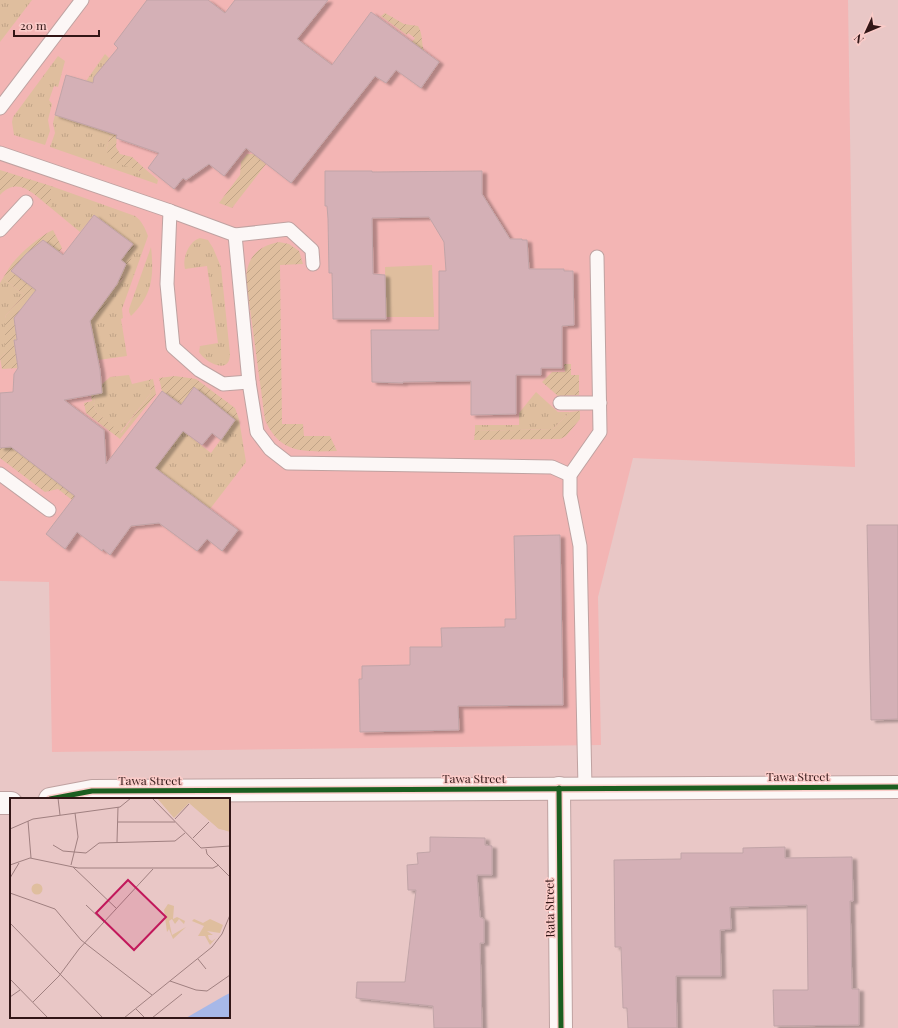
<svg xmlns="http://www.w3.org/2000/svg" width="898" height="1028" viewBox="0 0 898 1028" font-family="'Playfair Display',serif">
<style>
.built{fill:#f3b5b4}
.grass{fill:url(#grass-tufts)}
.garden{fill:url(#garden-furrows)}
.pitch{fill:#dfbe9e}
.building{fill:#d4b0b6;stroke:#c1a4a7;filter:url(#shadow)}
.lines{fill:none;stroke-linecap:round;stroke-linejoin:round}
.service-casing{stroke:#bfa2a1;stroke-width:15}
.minor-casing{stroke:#bfa2a1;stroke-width:24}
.service{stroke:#fcf7f6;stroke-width:13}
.minor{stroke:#fcf7f6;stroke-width:22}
.cycleway-casing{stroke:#fbccc9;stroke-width:8}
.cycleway{stroke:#1b5e20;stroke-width:5}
.labels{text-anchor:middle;stroke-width:3;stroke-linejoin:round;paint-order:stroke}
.street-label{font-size:12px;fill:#321616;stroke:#fbccc9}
.inset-road{fill:none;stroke:#a08080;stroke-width:1}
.view{fill:#c2185b;fill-opacity:0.15;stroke:#c2185b;stroke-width:2}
.inset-edge{fill:none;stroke:#321616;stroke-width:2}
</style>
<defs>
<pattern id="grass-tufts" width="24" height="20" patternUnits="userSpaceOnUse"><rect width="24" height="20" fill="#dfbe9e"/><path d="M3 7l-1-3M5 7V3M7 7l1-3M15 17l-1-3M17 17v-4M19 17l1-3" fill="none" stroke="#c0a387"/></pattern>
<pattern id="garden-furrows" width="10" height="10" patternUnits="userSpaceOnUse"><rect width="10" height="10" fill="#dfbe9e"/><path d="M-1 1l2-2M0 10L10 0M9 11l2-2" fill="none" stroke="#c0a387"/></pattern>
<filter id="shadow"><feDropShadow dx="4.5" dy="2.5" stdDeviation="1" flood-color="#0004"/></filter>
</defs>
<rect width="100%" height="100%" fill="#e9c7c6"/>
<!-- built -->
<path class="built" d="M 0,0 L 848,0 L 855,467 L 633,458 L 598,597 L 601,745 L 52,752 L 49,582 L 0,581 Z"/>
<!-- grass -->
<g class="grass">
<path d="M 0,0 L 32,0 L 0,42 Z"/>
<path d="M 105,54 L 110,59 L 93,83 L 86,81 Z"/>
<path d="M 58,56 L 65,61 L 58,87 L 54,86 L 49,100 L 52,104 L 48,120 L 50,131 L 45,145 L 14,135 L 12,122 L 13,117 Z"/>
<path d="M 55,115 L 111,133 L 106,150 L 140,171 L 144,168 L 158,180 L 157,184 L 50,147 L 55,133 L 53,123 Z"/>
<path d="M 51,186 L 135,216 C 142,221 145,228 148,236 L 122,309 L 123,318 L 121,319 L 127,356 L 98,360 L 95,344 L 91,340 L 87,323 L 97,311 L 99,312 L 122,280 L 135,248 L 133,244 L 94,215 L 80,232 L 51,208 Z"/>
<path d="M 200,238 L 208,240 L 213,248 L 221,267 L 230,354 C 230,376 205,362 199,352 L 200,346 L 218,343 L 207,266 L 185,269 C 182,258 189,241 200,238 Z"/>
<path d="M 151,247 C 154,275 153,295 131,316 L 129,312 L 129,309 Z"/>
<path d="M 3,278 L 24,295 L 6,315 L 5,318 L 5,353 L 0,358 L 0,283 Z"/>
<path d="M 129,375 L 132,384 L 149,380 L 151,393 L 120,433 L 96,412 L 93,404 L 95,403 L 94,394 L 101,385 L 110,377 Z"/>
<path d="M 536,392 L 558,412 L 570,412 L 553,429 L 475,431 L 475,425 L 519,425 L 519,413 Z"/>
<path d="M 239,419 L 246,462 L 210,509 L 155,468 L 183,431 L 211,453 L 235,420 Z"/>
</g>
<!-- garden -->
<g class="garden">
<path d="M 385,13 L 404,24 L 418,26 C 423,34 421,42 424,51 L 412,42 L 415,38 L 408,33 L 407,35 L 381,16 Z"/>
<path d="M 111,133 L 117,135 L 116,147 L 120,154 L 132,157 L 144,168 L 141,171 L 113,162 L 106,150 Z"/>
<path d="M 247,154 L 253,154 L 266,164 L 232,208 L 219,203 L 240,175 L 241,162 Z"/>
<path d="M 0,170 L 51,186 L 51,208 C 34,195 19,175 0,195 Z"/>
<path d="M 53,230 L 62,248 L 59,252 L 43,240 L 26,254 L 11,271 L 36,290 L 14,318 L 17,340 L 14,341 L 18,368 L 2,369 L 0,358 L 5,353 L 5,318 L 6,315 L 24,295 L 3,278 C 6,274 8,269 11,265 C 19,254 41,235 53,230 Z"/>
<path d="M 279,242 L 289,244 L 299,251 L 303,264 L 280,265 L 282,424 L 303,424 L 304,436 L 330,436 L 337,451 C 304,452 280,454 265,420 L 246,279 C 247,257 258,246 279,242 Z"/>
<path d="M 133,244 L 135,248 C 127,272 116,293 99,313 L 97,311 L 117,284 L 126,264 L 121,260 Z"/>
<path d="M 564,364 L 571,364 L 571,375 L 579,375 L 579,395 L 558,396 L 542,382 L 552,372 L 565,372 Z"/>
<path d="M 175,376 L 196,379 L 235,408 L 239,419 L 235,420 L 194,387 L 181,405 L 162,391 L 159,378 Z"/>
<path d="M 153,379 L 156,394 L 120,439 L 86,413 L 84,403 L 92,401 L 91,395 L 94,394 L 95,403 L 93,404 L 96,412 L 121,433 L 151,393 L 149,380 Z"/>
<path d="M 580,411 L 580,419 L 566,436 L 560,439 L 474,440 L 475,431 L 553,429 L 570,412 Z"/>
<path d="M 15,446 L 75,496 L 72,500 L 58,489 L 45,492 L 0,458 L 0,448 Z"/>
</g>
<!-- pitch -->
<path class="pitch" d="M 432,265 L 434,317 L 386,317 L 385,267 Z"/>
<!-- building -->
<g class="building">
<path d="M 147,0 L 208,0 L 225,13 L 235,0 L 328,0 L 297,39 L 332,65 L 371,12 L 439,62 L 421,88 L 396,70 L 386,83 L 375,76 L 291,183 L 246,148 L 224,176 L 209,164 L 186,180 L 183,178 L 174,189 L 148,168 L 159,153 L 116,138 L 117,135 L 55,115 L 66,75 L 93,83 L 94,77 L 118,48 L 114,44 Z"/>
<path d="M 325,171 L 372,171 L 372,172 L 482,171 L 482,194 L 510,239 L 522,239 L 522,240 L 527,240 L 529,269 L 564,269 L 564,271 L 573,271 L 574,325 L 562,326 L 562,368 L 541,368 L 541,375 L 516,375 L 516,414 L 471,415 L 471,381 L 403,382 L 403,383 L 372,382 L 371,330 L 439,330 L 439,271 L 446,271 L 444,242 L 429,217 L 372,218 L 373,274 L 385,275 L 386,319 L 333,319 L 332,273 L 329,273 L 328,219 L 327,206 L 325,206 Z"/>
<path d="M 94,215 L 133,244 L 121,260 L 126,264 L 117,284 L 90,321 L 100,370 L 102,393 L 64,400 L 104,430 L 106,464 L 162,391 L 181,405 L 194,387 L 235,420 L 221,440 L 212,433 L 202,445 L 183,431 L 155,468 L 238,530 L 222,551 L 207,539 L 197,551 L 159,523 L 131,526 L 110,555 L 103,549 L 102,551 L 77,532 L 65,549 L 46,534 L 75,496 L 11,447 L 0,448 L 0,393 L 13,392 L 14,374 L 18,368 L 14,340 L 17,340 L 14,318 L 36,290 L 11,271 L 26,254 L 43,240 L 63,255 Z"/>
<path d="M 867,525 L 898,525 L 898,719 L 871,720 Z"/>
<path d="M 560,535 L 563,705 L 458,706 L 459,730 L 360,732 L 359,679 L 362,679 L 362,666 L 410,665 L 410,647 L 442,647 L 441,628 L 505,627 L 505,619 L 516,619 L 514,536 Z"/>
<path d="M 430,837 L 485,838 L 485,845 L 492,846 L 492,875 L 477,875 L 480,917 L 484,919 L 484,943 L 480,943 L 482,1028 L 434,1028 L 433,1006 L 356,998 L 357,982 L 405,982 L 416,890 L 408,890 L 407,865 L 418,864 L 417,853 L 430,852 Z"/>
<path d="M 785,847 L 785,858 L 852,857 L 853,901 L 850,901 L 852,989 L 859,989 L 859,1025 L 774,1026 L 773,990 L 808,990 L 807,905 L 730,907 L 731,929 L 720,930 L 721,976 L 676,976 L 677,1028 L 628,1028 L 627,1008 L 623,1008 L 621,947 L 615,947 L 614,860 L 681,859 L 681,853 L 743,853 L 743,848 Z"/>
</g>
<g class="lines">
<!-- service casing -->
<g class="service-casing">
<g id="service">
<path d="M 0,108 L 82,0"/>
<path d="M 0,153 L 170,211 L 235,235 L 289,229 L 312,250 L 313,264"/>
<path d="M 170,211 L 167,284 L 173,347 L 199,370 L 223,384 L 249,382"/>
<path d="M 0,230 L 26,202"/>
<path d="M 235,235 L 249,382 L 257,432 L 270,449 L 288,463 L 552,467 L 570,475"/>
<path d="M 560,403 L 600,403"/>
<path d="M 0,474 L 49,510"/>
<path d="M 585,788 L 580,546 L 570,495 L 570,475 L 600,432 L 597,257"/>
</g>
</g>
<!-- minor casing -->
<g class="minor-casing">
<g id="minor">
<path d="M 559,788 L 561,1028"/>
<path d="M 50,799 L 92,791 L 898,787"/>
<path d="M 0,803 L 11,803"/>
</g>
</g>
<!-- service -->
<use href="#service" class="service"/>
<!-- minor -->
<use href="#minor" class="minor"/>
<!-- cycleway casing -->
<g class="cycleway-casing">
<g id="cycleway">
<path d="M 559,788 L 561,1028"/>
<path d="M 50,799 L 92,791 L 898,787"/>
</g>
</g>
<!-- cycleway -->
<use href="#cycleway" class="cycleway"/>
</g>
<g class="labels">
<!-- street labels -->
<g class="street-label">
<text x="798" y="781">Tawa Street</text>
<text x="474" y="783">Tawa Street</text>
<text x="150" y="785">Tawa Street</text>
<text transform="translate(550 908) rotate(-91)" y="4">Rata Street</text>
</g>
</g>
<!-- overview -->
<g transform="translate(10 798)">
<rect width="220" height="220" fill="#e9c7c6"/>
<path d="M 158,106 L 164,108 L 163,121 L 167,119 L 175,123 L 174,126 L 169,121 L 165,126 L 162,121 L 159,123 L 162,137 L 176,129 L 163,141 L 159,131 L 157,134 L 154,112 ZM 184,121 L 193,125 L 200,121 L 213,127 L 210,135 L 197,133 L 203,137 L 198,137 L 199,141 L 202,143 L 206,140 L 200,147 L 195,138 L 188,138 L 194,128 L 182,123 Z" fill="#dfbe9e"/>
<path d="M 147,0 L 220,0 L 220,33 L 209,31 L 179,5 L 164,20 Z" fill="#dfbe9e"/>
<path d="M 174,0 L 186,0 L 215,25 L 220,26 L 220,34 L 208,30 ZM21.5 91a5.5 5.5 0 1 1 11 0a5.5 5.5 0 1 1-11 0Z" fill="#dfbe9e"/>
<path d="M 220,195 L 220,220 L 176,220 L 214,198 Z" fill="#a7b8e8"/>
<path class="inset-road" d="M 48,0 L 50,17M 142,0 L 191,50 L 220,48M 165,21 L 179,6M 18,23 L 21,60M 108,24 L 165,24M 0,31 L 23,21 L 110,9 L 121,0M 183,40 L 199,24M 107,44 L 108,9M 43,47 L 53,53 L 76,55 L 89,45 L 165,43 L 175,35M 196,51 L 197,56 L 220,79M 0,67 L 20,60 L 68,70 L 203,70 L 209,67M 61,67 L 68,39 L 65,15M 63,69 L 107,111M 0,80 L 9,65M 0,95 L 45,111 L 71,142 L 142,197M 76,107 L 94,124M 0,125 L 93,220M 188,161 L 196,171M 0,181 L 38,220M 160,183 L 186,192 L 197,193 L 220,177M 0,199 L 10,192M 23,204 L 49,178 L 69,151 L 143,71M 126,211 L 135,220M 114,220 L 202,149 L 212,136 L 220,117M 142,220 L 172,196"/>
<path class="view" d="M 118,82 L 156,119 L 124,152 L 86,115 Z"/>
<rect width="220" height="220" class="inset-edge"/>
</g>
<!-- north arrow -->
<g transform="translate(866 32) rotate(226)" stroke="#fbccc9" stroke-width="3" paint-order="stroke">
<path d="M0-3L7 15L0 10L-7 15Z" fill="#321616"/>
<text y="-6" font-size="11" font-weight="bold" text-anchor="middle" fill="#321616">N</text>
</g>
<!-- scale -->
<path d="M14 30v6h85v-6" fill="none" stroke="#321616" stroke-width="2"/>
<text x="20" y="30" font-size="12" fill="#321616" stroke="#fbccc9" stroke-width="3" paint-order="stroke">20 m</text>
</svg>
